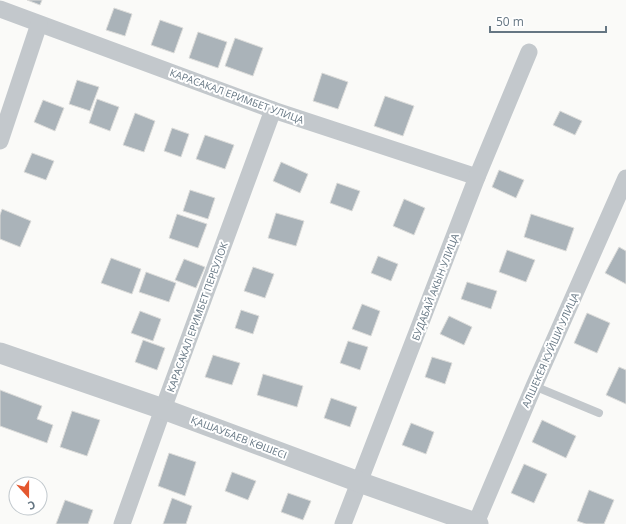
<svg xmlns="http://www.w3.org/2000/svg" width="626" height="524" viewBox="0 0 626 524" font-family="'Open Sans',sans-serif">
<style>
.building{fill:#aab3b9;stroke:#dcdcda}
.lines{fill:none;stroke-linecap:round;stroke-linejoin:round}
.service{stroke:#c3c8cc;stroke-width:8}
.minor{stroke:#c3c8cc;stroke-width:17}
.tertiary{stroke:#c3c8cc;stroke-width:21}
.labels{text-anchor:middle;stroke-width:4;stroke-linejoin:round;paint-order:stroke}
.street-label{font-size:10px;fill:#657683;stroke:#fff}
</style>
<rect width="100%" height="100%" fill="#fafaf8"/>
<!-- building -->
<g class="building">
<path d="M 27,0 L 42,0 L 40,5 Z"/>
<path d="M 114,8 L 132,14 L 125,36 L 106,30 Z"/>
<path d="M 160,20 L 183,28 L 174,53 L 151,45 Z"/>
<path d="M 198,32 L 227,42 L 218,68 L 189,58 Z"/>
<path d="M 235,38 L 263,48 L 253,76 L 225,66 Z"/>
<path d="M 322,73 L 348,82 L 338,109 L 313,101 Z"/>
<path d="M 77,80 L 99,87 L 90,111 L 69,104 Z"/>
<path d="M 385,96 L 414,106 L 403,136 L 374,126 Z"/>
<path d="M 97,99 L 119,107 L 110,131 L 89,123 Z"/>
<path d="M 43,100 L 64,108 L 55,131 L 34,122 Z"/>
<path d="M 560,111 L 582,121 L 575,135 L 553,125 Z"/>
<path d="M 135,113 L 155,121 L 144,152 L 123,145 Z"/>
<path d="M 172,128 L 189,134 L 181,157 L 164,151 Z"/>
<path d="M 205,135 L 234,145 L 225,169 L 196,159 Z"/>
<path d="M 32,153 L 54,161 L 46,180 L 24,172 Z"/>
<path d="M 281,162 L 308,174 L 300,193 L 273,181 Z"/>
<path d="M 499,170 L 524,180 L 516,198 L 492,187 Z"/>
<path d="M 337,183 L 360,191 L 352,211 L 330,203 Z"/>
<path d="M 190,190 L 215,198 L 208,219 L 183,211 Z"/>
<path d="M 404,199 L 425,208 L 414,235 L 393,226 Z"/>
<path d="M 2,209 L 31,221 L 20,247 L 0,239 L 0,215 Z"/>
<path d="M 276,213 L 304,221 L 296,246 L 268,238 Z"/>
<path d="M 177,214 L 207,224 L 198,248 L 169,238 Z"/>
<path d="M 531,214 L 574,228 L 566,251 L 524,237 Z"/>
<path d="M 619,247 L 626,251 L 626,284 L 605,273 Z"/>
<path d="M 507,250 L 535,260 L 526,282 L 499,272 Z"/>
<path d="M 378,256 L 398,264 L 391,281 L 371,273 Z"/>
<path d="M 111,258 L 141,269 L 132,294 L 101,283 Z"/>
<path d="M 184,259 L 205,267 L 196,288 L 175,280 Z"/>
<path d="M 253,267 L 274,274 L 265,298 L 244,291 Z"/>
<path d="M 146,272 L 176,283 L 169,302 L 139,292 Z"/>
<path d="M 467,282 L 497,291 L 491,309 L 461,299 Z"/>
<path d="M 362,304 L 380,311 L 371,336 L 352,329 Z"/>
<path d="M 241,310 L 259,316 L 253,334 L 235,328 Z"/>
<path d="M 140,311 L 161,319 L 153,341 L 131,333 Z"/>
<path d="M 587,313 L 610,323 L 597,353 L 574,343 Z"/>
<path d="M 449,316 L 472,327 L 464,345 L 440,334 Z"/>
<path d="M 143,340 L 165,348 L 157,370 L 135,362 Z"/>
<path d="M 348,341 L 368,347 L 360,370 L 340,363 Z"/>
<path d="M 213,355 L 240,363 L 232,385 L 205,377 Z"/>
<path d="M 432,357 L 452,363 L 445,384 L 425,377 Z"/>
<path d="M 619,367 L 626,370 L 626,404 L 606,395 Z"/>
<path d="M 263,374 L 303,386 L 297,407 L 257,395 Z"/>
<path d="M 0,390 L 42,406 L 37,419 L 53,425 L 47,443 L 0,426 Z"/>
<path d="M 331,398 L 357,407 L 350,427 L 324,418 Z"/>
<path d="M 72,411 L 100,420 L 87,456 L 60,447 Z"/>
<path d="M 542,420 L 576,436 L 566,458 L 532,442 Z"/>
<path d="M 411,423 L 434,432 L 426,454 L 402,445 Z"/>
<path d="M 169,453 L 196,462 L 185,496 L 158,486 Z"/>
<path d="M 524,464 L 547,474 L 534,503 L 511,493 Z"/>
<path d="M 232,472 L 256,481 L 248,500 L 225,491 Z"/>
<path d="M 589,490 L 614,500 L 604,524 L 586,524 L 577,521 Z"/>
<path d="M 288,493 L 311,501 L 303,520 L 281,512 Z"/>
<path d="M 172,498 L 192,506 L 186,524 L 163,524 Z"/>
<path d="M 65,500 L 93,510 L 88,524 L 56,524 Z"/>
</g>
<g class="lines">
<!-- service -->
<path class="service" d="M 534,386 L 599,413"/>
<!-- minor -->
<g class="minor">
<path d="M 0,9 L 273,110 L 477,177"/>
<path d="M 0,141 L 39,24"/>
<path d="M 476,523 L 534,386 L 626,178"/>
<path d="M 122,524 L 163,409 L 273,110"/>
<path d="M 343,524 L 477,177 L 529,52"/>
</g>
<!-- tertiary -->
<path class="tertiary" d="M 0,353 L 163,409 L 359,482 L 478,524"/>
</g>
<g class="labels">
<!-- street labels -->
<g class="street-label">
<text transform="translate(237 96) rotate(20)" y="4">КАРАСАКАЛ ЕРИМБЕТ УЛИЦА</text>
<text transform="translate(435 287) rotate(-69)" y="4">БУДАБАЙ АКЫН УЛИЦА</text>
<text transform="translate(197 317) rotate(-70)" y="4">КАРАСАКАЛ ЕРИМБЕТ ПЕРЕУЛОК</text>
<text transform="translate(550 350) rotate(-66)" y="4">АЛШЕКЕЯ КУЙШИ УЛИЦА</text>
<text transform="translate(239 437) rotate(21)" y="4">ҚАШАУБАЕВ КӨШЕСІ</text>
</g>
</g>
<!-- north arrow -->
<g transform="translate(28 496) rotate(159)"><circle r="19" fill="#ffffff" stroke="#c1c8cd"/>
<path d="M0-3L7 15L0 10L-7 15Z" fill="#e4572e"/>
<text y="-6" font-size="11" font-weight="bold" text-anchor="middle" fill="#657683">С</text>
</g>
<!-- scale -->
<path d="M490 26v6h116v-6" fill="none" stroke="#657683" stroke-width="2"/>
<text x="496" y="26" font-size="12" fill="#657683" stroke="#ffffff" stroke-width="3" paint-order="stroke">50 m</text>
</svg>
